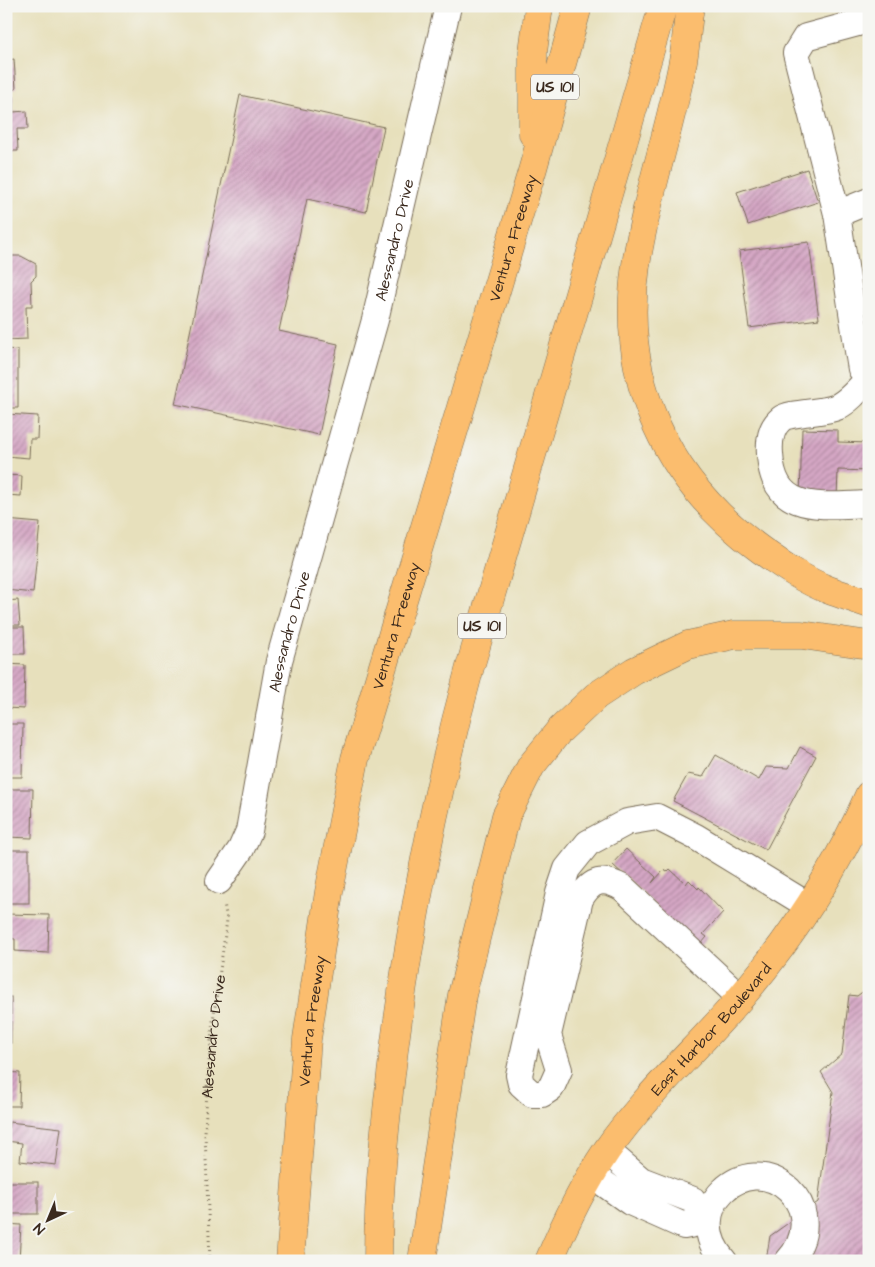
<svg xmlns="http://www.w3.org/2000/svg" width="875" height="1267" viewBox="0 0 875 1267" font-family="'Architects Daughter',sans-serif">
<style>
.building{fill:url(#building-hatch)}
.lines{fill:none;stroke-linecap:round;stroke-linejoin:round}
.minor-casing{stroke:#776a55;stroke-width:28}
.major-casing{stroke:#776a55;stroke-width:29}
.highway-casing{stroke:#776a55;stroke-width:29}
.path{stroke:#776a55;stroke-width:3;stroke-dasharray:1 4;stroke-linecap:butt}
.minor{stroke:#fff;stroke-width:26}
.major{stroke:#fbbd6e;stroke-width:28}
.highway{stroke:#fbbd6e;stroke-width:28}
.labels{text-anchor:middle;stroke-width:4;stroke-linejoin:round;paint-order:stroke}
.shield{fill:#f6f6f2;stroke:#73675e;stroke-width:1}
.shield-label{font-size:15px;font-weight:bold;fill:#3b2a1e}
.street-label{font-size:16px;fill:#3b2a1e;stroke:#f6f6f2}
</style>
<defs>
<pattern id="building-hatch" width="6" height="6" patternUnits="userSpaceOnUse" patternTransform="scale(1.25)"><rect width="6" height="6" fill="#d5a7c5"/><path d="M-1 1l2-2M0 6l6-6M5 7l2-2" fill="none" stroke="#ae889f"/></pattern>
</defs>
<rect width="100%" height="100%" fill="#f6f6f2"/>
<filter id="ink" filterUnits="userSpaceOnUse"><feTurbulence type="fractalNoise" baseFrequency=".02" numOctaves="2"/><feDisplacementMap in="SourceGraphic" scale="10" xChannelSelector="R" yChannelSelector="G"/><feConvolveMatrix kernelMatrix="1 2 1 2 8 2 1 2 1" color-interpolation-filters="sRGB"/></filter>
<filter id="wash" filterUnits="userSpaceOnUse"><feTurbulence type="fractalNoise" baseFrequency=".0096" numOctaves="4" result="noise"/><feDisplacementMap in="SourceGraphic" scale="20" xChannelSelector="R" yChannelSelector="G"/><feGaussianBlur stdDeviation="1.12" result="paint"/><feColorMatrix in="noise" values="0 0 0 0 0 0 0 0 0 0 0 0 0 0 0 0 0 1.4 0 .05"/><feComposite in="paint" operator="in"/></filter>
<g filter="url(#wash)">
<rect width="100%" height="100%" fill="#e7e0bc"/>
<g id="blocks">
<!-- building -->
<g class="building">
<path d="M 6,52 L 8,60 L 14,59 L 16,89 L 6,90 Z"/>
<path d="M 240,95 L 384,127 L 366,212 L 307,199 L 279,331 L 338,344 L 319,435 L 175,404 Z"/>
<path d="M 6,96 L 13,96 L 13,112 L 27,111 L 28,129 L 17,129 L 18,151 L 6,151 Z"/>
<path d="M 807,169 L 818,202 L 748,225 L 737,192 Z"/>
<path d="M 809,242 L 819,319 L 749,328 L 739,251 Z"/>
<path d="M 6,256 L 21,256 L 36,264 L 36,276 L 31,281 L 32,306 L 26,306 L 27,339 L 6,340 Z"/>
<path d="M 6,349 L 18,350 L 18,408 L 6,408 Z"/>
<path d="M 6,414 L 38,416 L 37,439 L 30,439 L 29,458 L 6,456 Z"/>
<path d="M 802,429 L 838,430 L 838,442 L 869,443 L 869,471 L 838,470 L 837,498 L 800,497 Z"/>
<path d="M 6,475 L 22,476 L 21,496 L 6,495 Z"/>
<path d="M 6,520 L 40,523 L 33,593 L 6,590 Z"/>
<path d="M 18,600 L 20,625 L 6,625 L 6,601 Z"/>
<path d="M 6,627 L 24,627 L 25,654 L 6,654 Z"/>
<path d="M 6,664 L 25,665 L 24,709 L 6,708 Z"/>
<path d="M 6,724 L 23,724 L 22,777 L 6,777 Z"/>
<path d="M 800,747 L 816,756 L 766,850 L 673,801 L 688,774 L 703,777 L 716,755 L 759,780 L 766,767 L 789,768 Z"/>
<path d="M 6,789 L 33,789 L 32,838 L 6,837 Z"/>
<path d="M 626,849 L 656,877 L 652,883 L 664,870 L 667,872 L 670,869 L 686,884 L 689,880 L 698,889 L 699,887 L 723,912 L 703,934 L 707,937 L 696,950 L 642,892 L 612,864 Z"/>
<rect x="6" y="850" width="23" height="53"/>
<path d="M 6,914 L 49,915 L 48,953 L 15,951 L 15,939 L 6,938 Z"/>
<path d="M 869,987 L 869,1261 L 766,1261 L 770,1236 L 818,1202 L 833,1092 L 821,1072 L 842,1054 L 849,995 L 857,996 Z"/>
<rect x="6" y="997" width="5" height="46"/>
<path d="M 6,1072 L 20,1073 L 19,1106 L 6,1106 Z"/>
<path d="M 9,1122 L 61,1128 L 56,1165 L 20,1161 L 22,1143 L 6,1141 Z"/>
<rect x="6" y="1182" width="32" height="32"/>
<path d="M 6,1224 L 21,1225 L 19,1261 L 6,1261 Z"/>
</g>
</g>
</g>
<g filter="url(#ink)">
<use href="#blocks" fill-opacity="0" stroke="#776a55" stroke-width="1"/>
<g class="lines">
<!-- minor casing -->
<g class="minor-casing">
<g id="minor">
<path d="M 869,20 L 806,37 L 796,53 L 837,214 L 858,351 L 861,369 L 869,379"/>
<path d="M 837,214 L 869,201"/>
<path d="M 868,379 C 859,389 849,401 837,407 C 824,413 790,412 781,419 C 770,428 769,441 770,454 C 773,516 824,505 869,504"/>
<path id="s2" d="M 219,881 L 241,849 L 249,831 L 279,661 L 375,320 L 448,6"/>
<path d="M 741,998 L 623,888 C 603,877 592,879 580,899 L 548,1035 L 559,1070 L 551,1088 L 542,1094 L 532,1094 L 521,1084 L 519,1075 L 559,893 L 567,869 L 588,843 L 627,822 L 657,817 L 696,837 L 809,906"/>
<path d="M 592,1175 L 630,1202 L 684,1226 L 708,1221 L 693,1200 L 641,1180 L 607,1151"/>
<path d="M 724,1261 C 678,1209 746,1149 789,1190 C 796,1197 802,1206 803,1216 C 806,1234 800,1248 788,1261"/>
</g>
</g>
<!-- major casing -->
<g class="major-casing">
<g id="major">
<path id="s3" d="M 549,1261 C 565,1223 584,1184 607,1150 C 646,1094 698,1048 742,996 C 793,936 837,868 869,795"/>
</g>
</g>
<!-- highway casing -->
<g class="highway-casing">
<g id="highway">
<path d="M 690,6 C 687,26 686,47 682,66 C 669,133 646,198 636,265 C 619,382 667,482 761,550 C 782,565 805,581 829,590 C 842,595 856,599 869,604"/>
<path d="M 533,134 L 533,52 L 539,6"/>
<path id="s4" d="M 290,1261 L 307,1039 L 329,892 L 355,759 L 533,168 L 578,6"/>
<path d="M 378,1261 C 378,1187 386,1114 395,1042 C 412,914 436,791 470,667 L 663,6"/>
<path d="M 422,1261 L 462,995 L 506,816 L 531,766 L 559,731 L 596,696 L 634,671 L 688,645 L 734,635 L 802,635 L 869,645"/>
</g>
</g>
<!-- path -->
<path class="path" id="s1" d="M 210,1261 L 205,1134 L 207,1088 L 212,1028 L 227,920 L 224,903"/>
<!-- minor -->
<use href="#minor" class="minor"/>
<!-- major -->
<use href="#major" class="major"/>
<!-- highway -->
<use href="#highway" class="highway"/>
</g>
</g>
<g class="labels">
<!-- shield labels -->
<g class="shield">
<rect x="531" y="74.5" width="48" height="25" rx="4"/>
<rect x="458" y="613.5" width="48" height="25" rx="4"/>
</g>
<g class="shield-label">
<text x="555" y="92">US 101</text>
<text x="482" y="631">US 101</text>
</g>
<!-- street labels -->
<g class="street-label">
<text dy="6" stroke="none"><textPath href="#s4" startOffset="1051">Ventura Freeway</textPath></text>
<text dy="6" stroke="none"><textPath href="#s2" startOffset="668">Alessandro Drive</textPath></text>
<text dy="6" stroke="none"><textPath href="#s4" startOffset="646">Ventura Freeway</textPath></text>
<text dy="6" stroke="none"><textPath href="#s2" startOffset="262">Alessandro Drive</textPath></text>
<text dy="6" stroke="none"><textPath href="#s4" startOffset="241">Ventura Freeway</textPath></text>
<text dy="6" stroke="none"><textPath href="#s3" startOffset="285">East Harbor Boulevard</textPath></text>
<text dy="6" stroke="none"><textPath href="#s1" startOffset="225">Alessandro Drive</textPath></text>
</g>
</g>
<!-- margin -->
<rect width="875" height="1267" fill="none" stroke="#f6f6f2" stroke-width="25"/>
<!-- north arrow -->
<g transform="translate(48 1220) rotate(224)" stroke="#f6f6f2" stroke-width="4" paint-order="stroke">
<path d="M0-4L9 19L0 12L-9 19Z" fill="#3b2a1e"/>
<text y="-8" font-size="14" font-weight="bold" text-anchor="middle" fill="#3b2a1e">N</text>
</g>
</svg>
